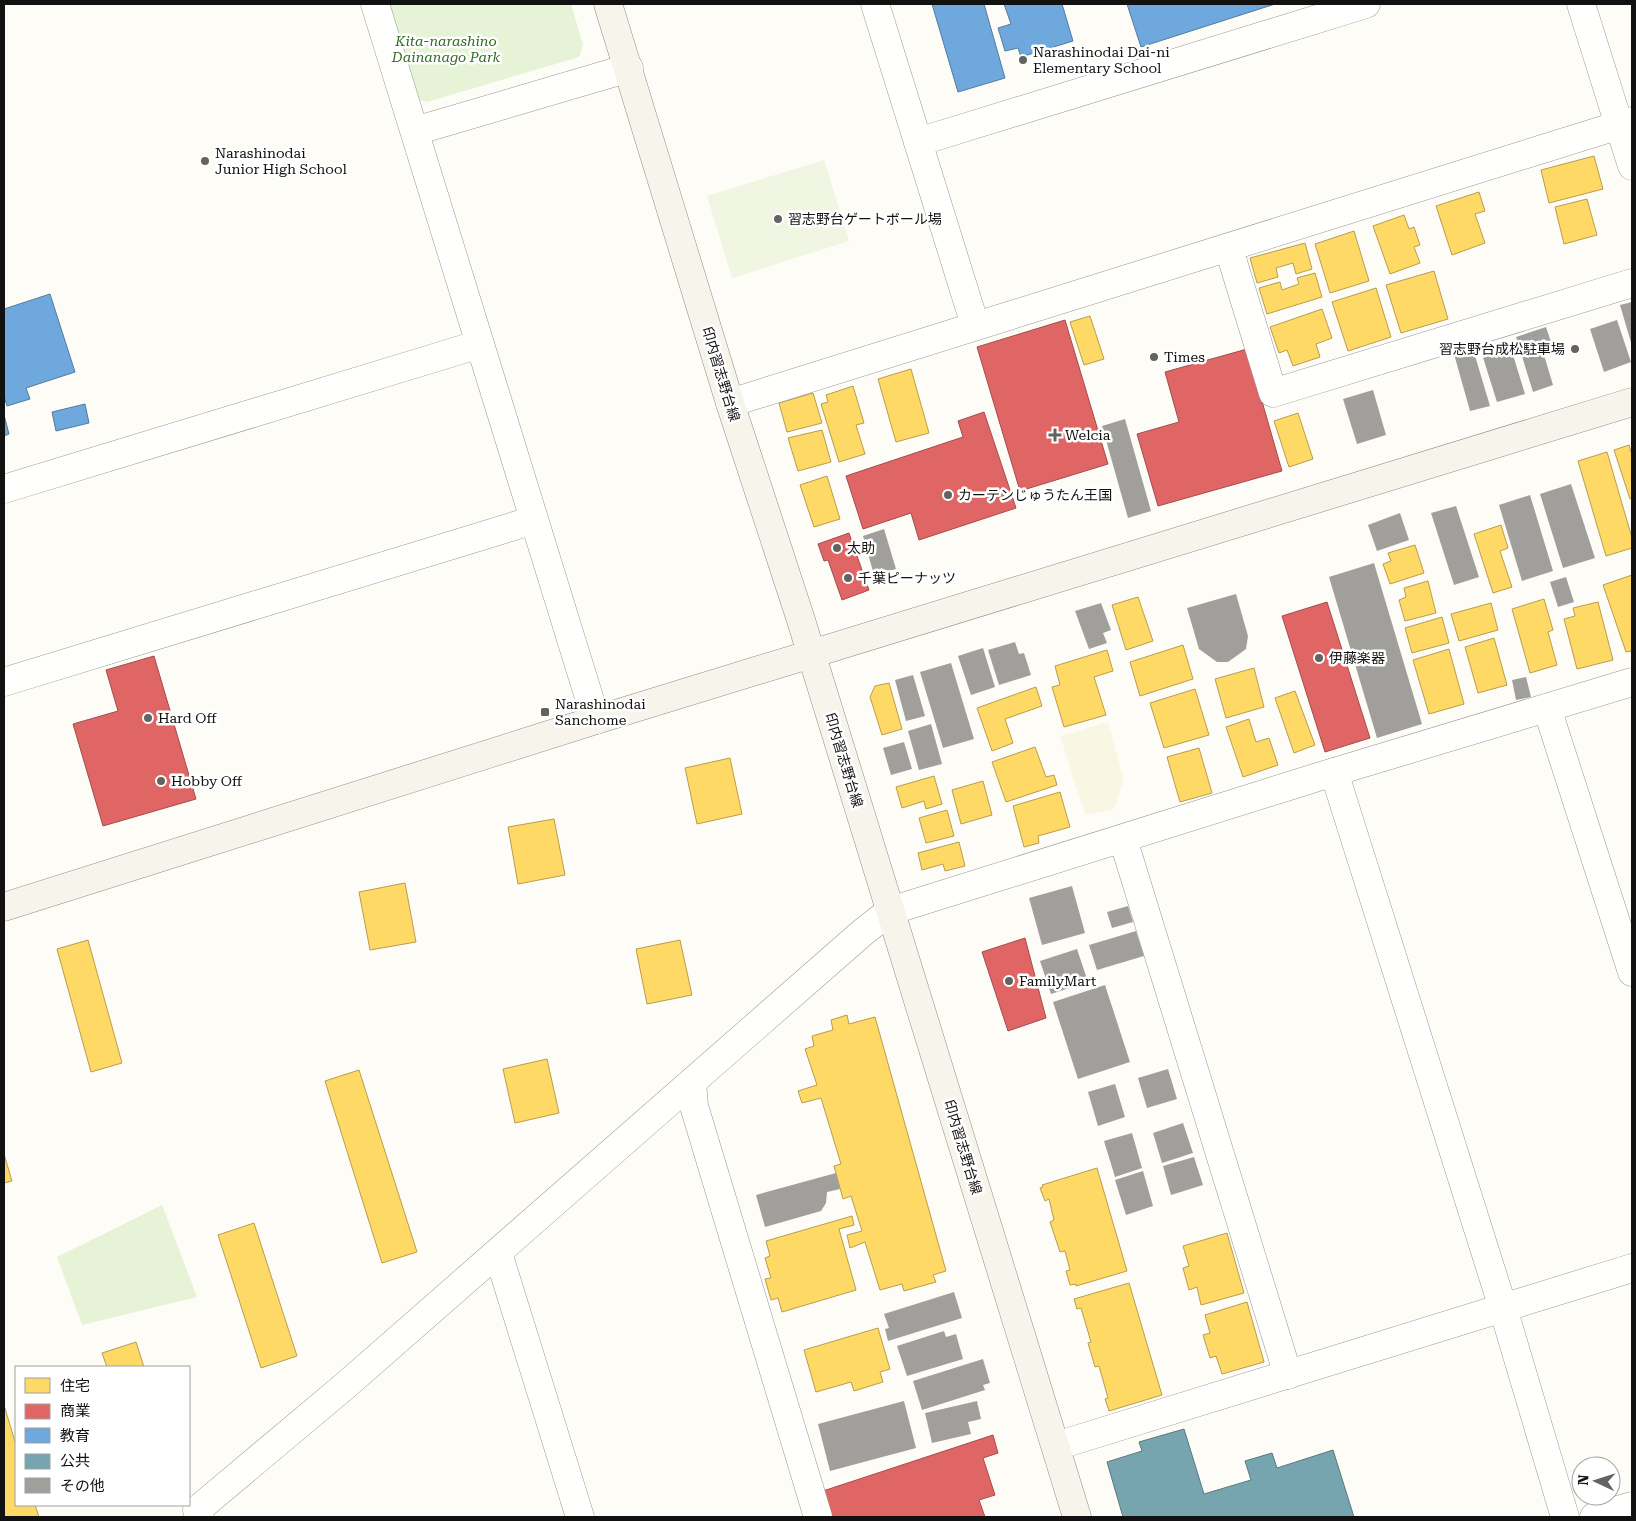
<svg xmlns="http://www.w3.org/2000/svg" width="1636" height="1521" viewBox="0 0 1636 1521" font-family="'Roboto Serif','Noto Sans JP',serif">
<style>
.farmland{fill:#f9f7e4}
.green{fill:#e7f3d7}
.pitch{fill:#f0f6e1}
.homes{fill:#ffd966;stroke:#b89d4c}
.shops{fill:#e06666;stroke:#a24c4c}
.schools{fill:#6fa8dc;stroke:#537b9f}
.public{fill:#76a5af;stroke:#587980}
.building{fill:#a19f9c}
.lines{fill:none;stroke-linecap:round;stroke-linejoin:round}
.street-casing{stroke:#979795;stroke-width:29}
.secondary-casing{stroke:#8e8d8b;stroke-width:29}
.street{stroke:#fffffe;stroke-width:28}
.secondary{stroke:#f6f4eb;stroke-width:28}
.poi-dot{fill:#646362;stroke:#fff;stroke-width:2}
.labels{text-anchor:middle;stroke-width:5;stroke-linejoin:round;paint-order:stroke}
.park-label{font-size:14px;font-style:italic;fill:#2f6b1f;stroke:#fff}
.poi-label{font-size:14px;fill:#111;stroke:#fff;text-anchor:start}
.street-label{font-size:14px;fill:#111;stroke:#fff}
</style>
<rect width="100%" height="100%" fill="#fdfcf7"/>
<!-- farmland -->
<path class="farmland" d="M 1108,722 L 1124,780 L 1114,809 L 1085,815 L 1060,736 Z"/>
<!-- green -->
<g class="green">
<path d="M 385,4 L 571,4 L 583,45 L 579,57 L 427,102 L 414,99 Z"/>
<path d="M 162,1205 L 197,1297 L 82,1325 L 57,1257 Z"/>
</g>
<!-- pitch -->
<path class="pitch" d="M 824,160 L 849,241 L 732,278 L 707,196 Z"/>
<!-- homes -->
<g class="homes">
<path d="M 1594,156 L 1603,189 L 1549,203 L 1541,170 Z"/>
<path d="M 1479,192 L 1485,211 L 1475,214 L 1485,243 L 1452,255 L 1436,206 Z"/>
<path d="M 1587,199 L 1597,235 L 1564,244 L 1555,207 Z"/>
<path d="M 1404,215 L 1409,229 L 1414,227 L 1420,245 L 1414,247 L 1420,263 L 1390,274 L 1373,226 Z"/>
<path d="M 1354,231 L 1369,281 L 1330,293 L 1315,244 Z"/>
<path d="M 1305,243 L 1312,269 L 1296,274 L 1293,263 L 1276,268 L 1278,277 L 1257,283 L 1250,258 Z"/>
<path d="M 1434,271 L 1448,319 L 1401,333 L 1386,285 Z"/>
<path d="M 1315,273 L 1322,297 L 1267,314 L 1259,288 L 1280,282 L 1282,290 L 1299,284 L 1297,278 Z"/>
<path d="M 1376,288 L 1391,337 L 1348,351 L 1332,302 Z"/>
<path d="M 1322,309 L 1332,338 L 1316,344 L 1320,357 L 1293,366 L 1287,350 L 1279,353 L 1270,327 Z"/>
<path d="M 1090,316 L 1104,359 L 1084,365 L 1070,322 Z"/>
<path d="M 911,369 L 929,433 L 896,442 L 878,379 Z"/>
<path d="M 853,386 L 864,423 L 856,425 L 865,454 L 839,462 L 821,404 L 828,402 L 826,395 Z"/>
<path d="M 813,393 L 822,423 L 787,432 L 779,403 Z"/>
<path d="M 1298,413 L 1313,459 L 1289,467 L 1274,421 Z"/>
<path d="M 822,430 L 831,462 L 798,471 L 788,438 Z"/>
<path d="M 1629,445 L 1632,455 L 1632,498 L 1630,499 L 1614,450 Z"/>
<path d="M 1607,452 L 1632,538 L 1632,548 L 1606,556 L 1578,461 Z"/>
<path d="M 827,476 L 840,519 L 814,527 L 800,485 Z"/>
<path d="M 1501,525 L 1508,548 L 1500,551 L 1512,587 L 1493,593 L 1474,534 Z"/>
<path d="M 1415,545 L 1424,573 L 1390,584 L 1383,564 L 1391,561 L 1388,553 Z"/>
<path d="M 1632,575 L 1632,651 L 1626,652 L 1603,585 Z"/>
<path d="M 1428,581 L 1436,613 L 1405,621 L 1399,600 L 1406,597 L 1404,588 Z"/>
<path d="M 1138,597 L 1153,641 L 1126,650 L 1112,605 Z"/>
<path d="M 1544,599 L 1553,630 L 1548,632 L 1557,665 L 1530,673 L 1512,609 Z"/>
<path d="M 1598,602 L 1613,660 L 1577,669 L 1564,619 L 1575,616 L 1573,608 Z"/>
<path d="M 1491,603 L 1498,630 L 1459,641 L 1451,614 Z"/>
<path d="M 1442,617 L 1449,643 L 1412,653 L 1405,628 Z"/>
<path d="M 1494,638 L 1507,685 L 1478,693 L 1465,647 Z"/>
<path d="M 1183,645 L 1193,679 L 1140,696 L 1130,662 Z"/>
<path d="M 1449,649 L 1464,704 L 1429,714 L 1413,660 Z"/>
<path d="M 1107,650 L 1113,671 L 1094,677 L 1106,715 L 1064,727 L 1052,687 L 1060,685 L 1055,666 Z"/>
<path d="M 1254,668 L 1264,707 L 1226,718 L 1215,679 Z"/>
<path d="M 889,683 L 902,729 L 882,735 L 870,697 L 875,686 Z"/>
<path d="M 1036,687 L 1042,706 L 1005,719 L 1013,743 L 992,751 L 977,708 Z"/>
<path d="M 1195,689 L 1209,735 L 1164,748 L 1150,703 Z"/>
<path d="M 1295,691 L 1315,745 L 1294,753 L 1275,698 Z"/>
<path d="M 1249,719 L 1256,742 L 1269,738 L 1278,765 L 1243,777 L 1226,727 Z"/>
<path d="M 1035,747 L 1046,777 L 1054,775 L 1057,785 L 1006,802 L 992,762 Z"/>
<path d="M 1199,748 L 1212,793 L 1180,802 L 1167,757 Z"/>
<path d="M 730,758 L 742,814 L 697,824 L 685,768 Z"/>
<path d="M 934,776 L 942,804 L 926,809 L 924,801 L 902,808 L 896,787 Z"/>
<path d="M 983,781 L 992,815 L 961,824 L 952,790 Z"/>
<path d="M 1060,792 L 1070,827 L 1038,836 L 1039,843 L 1024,847 L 1013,806 Z"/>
<path d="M 947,810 L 954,836 L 926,843 L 919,818 Z"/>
<path d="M 554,819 L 565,875 L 518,884 L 508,827 Z"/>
<path d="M 959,842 L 965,866 L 945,871 L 943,864 L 922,870 L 918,853 Z"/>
<path d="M 405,883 L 416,942 L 370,950 L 359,892 Z"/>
<path d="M 88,940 L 122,1063 L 91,1072 L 57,949 Z"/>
<path d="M 680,940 L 692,995 L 647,1004 L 636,949 Z"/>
<path d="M 847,1015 L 849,1024 L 875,1017 L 946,1271 L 933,1275 L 936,1282 L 904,1291 L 902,1284 L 880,1290 L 865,1242 L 850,1248 L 847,1235 L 862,1231 L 851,1196 L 843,1199 L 834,1166 L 841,1164 L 821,1098 L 802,1103 L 798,1091 L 817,1085 L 805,1049 L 814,1046 L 812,1036 L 833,1030 L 831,1020 Z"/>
<path d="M 547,1059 L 559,1113 L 515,1123 L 503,1069 Z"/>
<path d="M 359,1070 L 417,1252 L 382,1263 L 325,1081 Z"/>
<path d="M 4,1154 L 12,1181 L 4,1183 Z"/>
<path d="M 1097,1168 L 1127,1271 L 1076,1286 L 1076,1284 L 1070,1285 L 1066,1271 L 1070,1270 L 1065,1251 L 1060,1252 L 1050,1222 L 1054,1220 L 1049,1199 L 1045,1201 L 1040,1188 L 1043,1187 L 1042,1185 Z"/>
<path d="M 852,1216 L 854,1225 L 839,1229 L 856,1290 L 782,1312 L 778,1298 L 771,1300 L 765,1279 L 771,1278 L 765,1258 L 770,1256 L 766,1241 Z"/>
<path d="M 254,1223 L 297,1356 L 261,1368 L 218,1235 Z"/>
<path d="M 1227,1233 L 1244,1293 L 1201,1305 L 1197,1287 L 1189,1290 L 1183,1268 L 1189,1266 L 1183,1246 Z"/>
<path d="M 1129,1283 L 1162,1395 L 1109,1411 L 1105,1399 L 1108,1398 L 1099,1366 L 1095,1367 L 1088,1343 L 1091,1342 L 1081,1308 L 1077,1309 L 1074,1299 Z"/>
<path d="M 1247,1302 L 1264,1362 L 1222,1374 L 1216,1356 L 1210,1358 L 1203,1335 L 1210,1333 L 1205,1315 Z"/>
<path d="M 878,1328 L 890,1369 L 880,1372 L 883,1382 L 854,1391 L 851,1382 L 816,1392 L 804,1350 Z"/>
<path d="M 136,1342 L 144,1367 L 107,1367 L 102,1353 Z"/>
<path d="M 4,1405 L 16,1445 L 16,1505 L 35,1505 L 39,1517 L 4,1517 Z"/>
</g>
<!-- shops -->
<g class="shops">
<path d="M 1065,320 L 1108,464 L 1020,491 L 977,347 Z"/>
<path d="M 1247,349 L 1282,471 L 1158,506 L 1137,434 L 1179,422 L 1165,372 Z"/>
<path d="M 984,412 L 1016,508 L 919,540 L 911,513 L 863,529 L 846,476 L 963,437 L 958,421 Z"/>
<path d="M 849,533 L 869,590 L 842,600 L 828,560 L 824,561 L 818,544 Z"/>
<path d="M 1327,602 L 1370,738 L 1325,752 L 1282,616 Z"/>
<path d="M 154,656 L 196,799 L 103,826 L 73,724 L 118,711 L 106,670 Z"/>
<path d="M 1025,938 L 1046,1018 L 1008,1031 L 982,952 Z"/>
<path d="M 993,1435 L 998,1453 L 983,1458 L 995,1495 L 979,1500 L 985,1517 L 831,1517 L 823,1491 Z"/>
</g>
<!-- schools -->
<g class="schools">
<path d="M 932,4 L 984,4 L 1005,78 L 958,92 Z"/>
<path d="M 1004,4 L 1062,4 L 1073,41 L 1021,57 L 1018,48 L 1005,51 L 998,28 L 1011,24 Z"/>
<path d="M 1127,4 L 1275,4 L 1141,47 Z"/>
<path d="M 50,294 L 75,372 L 26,388 L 30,399 L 7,406 L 4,396 L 4,309 Z"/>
<path d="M 85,404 L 89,423 L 56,431 L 52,412 Z"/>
<path d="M 4,415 L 9,434 L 4,436 Z"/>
</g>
<!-- public -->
<path class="public" d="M 1184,1429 L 1204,1494 L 1251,1480 L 1245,1461 L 1272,1453 L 1277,1468 L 1333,1450 L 1354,1517 L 1123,1517 L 1107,1462 L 1142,1451 L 1139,1442 Z"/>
<!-- building -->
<g class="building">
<path d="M 1632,302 L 1632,346 L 1620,305 Z"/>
<path d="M 1617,320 L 1631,362 L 1604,372 L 1590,329 Z"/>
<path d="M 1546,327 L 1554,351 L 1544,355 L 1553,385 L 1533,392 L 1516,337 Z"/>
<path d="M 1509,342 L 1525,394 L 1497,402 L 1481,351 Z"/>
<path d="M 1473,349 L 1490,406 L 1470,411 L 1454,354 Z"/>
<path d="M 1373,390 L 1386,435 L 1357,444 L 1343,399 Z"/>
<path d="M 1125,419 L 1151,511 L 1128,518 L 1102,426 Z"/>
<path d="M 1571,484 L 1595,558 L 1563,568 L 1540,494 Z"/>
<path d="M 1530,495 L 1553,571 L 1522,581 L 1499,505 Z"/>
<path d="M 1456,506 L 1479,577 L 1454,585 L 1431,513 Z"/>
<path d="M 1400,513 L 1409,540 L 1377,551 L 1368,525 Z"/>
<path d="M 884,529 L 896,569 L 874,575 L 863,536 Z"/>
<path d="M 1374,563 L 1422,724 L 1377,738 L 1329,577 Z"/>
<path d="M 1566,577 L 1574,602 L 1558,607 L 1550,582 Z"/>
<path d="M 1236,594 L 1248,636 L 1246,649 L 1228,662 L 1217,662 L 1199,649 L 1187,608 Z"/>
<path d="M 1101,603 L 1111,630 L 1103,633 L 1107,643 L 1089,649 L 1075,611 Z"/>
<path d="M 1015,642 L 1019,654 L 1024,653 L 1031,675 L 999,685 L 988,650 Z"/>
<path d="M 983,648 L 995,687 L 971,695 L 958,656 Z"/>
<path d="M 951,663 L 974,739 L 943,748 L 920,672 Z"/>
<path d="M 913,675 L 925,716 L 906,721 L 895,680 Z"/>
<path d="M 1526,677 L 1531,697 L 1516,700 L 1512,680 Z"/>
<path d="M 931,724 L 942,764 L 919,770 L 908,731 Z"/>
<path d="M 904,742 L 912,769 L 891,775 L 883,748 Z"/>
<path d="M 1072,886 L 1085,933 L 1042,945 L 1029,898 Z"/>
<path d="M 1128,906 L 1133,922 L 1112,928 L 1107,912 Z"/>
<path d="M 1136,931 L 1144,956 L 1097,970 L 1089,945 Z"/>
<path d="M 1077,949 L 1088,982 L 1051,994 L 1040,961 Z"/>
<path d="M 1105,985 L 1130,1062 L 1078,1079 L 1053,1002 Z"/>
<path d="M 1168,1069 L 1177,1099 L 1147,1108 L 1138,1078 Z"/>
<path d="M 1115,1084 L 1125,1117 L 1098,1126 L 1088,1092 Z"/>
<path d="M 1183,1123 L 1193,1153 L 1162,1163 L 1153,1133 Z"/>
<path d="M 1132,1133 L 1142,1168 L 1115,1177 L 1104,1141 Z"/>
<path d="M 1194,1157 L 1203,1185 L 1171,1195 L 1163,1166 Z"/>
<path d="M 1143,1171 L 1153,1206 L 1126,1215 L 1115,1180 Z"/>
<path d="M 836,1173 L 840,1189 L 827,1192 L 826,1203 L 821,1211 L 765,1227 L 756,1195 Z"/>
<path d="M 954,1292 L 962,1318 L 888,1341 L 885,1329 L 889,1328 L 884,1314 Z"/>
<path d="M 944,1331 L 946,1337 L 956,1334 L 963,1359 L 907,1376 L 897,1346 Z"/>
<path d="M 983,1359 L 990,1383 L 983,1385 L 985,1390 L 922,1410 L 913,1381 Z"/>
<path d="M 904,1401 L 916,1448 L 830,1471 L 818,1424 Z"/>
<path d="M 977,1401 L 981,1419 L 968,1422 L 971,1434 L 932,1443 L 925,1413 Z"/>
</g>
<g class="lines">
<!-- street casing -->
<g class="street-casing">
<g id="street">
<path d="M 375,4 L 596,720"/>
<path d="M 875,4 L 975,325"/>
<path d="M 1581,4 L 1632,166"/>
<path d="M 415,131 L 629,68"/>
<path d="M 918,142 L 1366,4"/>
<path d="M 1229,249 L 1273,393 L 1632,283"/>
<path d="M 730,403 L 1632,121"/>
<path d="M 4,489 L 480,344"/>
<path d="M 4,682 L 534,520"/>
<path d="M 1547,708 L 1632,972"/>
<path d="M 1334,772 L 1503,1308 L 1565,1517"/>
<path d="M 1123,839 L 1288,1375"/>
<path d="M 692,1082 L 694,1106 L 818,1517"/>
<path d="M 498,1253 L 580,1517"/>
<path d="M 1056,1446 L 1632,1268"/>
<path d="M 200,1517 L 197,1510 L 346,1385 L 862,933 L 890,911 L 1334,772 L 1632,682"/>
<path d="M 1594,1517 L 1632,1506"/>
</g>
</g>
<!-- secondary casing -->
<g class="secondary-casing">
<g id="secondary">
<path d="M 608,4 L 730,403 L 800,617 L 1077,1517"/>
<path d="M 4,907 L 596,720 L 1632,402"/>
</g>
</g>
<!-- street -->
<use href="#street" class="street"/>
<!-- secondary -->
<use href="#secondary" class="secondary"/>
</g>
<!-- markers -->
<g class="poi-dot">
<circle cx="1023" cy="60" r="5"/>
<circle cx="205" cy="161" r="5"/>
<circle cx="778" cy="219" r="5"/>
<circle cx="1575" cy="349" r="5"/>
<circle cx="1154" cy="357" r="5"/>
<path d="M1052.5 427.5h5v5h5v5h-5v5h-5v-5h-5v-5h5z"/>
<circle cx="948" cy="495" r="5"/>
<circle cx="837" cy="548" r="5"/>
<circle cx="848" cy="578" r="5"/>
<circle cx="1319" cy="658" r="5"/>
<rect x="540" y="707" width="10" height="10" rx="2.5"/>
<circle cx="148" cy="718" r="5"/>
<circle cx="161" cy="781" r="5"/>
<circle cx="1009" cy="981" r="5"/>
</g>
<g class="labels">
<!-- park labels -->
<g class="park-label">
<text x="446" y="46">Kita-narashino<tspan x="446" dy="16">Dainanago Park</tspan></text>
</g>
<!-- poi labels -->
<g class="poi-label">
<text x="1033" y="57">Narashinodai Dai-ni<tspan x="1033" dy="16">Elementary School</tspan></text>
<text x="215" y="158">Narashinodai<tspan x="215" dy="16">Junior High School</tspan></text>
<text x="788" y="224">習志野台ゲートボール場</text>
<text x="1565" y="354" text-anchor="end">習志野台成松駐車場</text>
<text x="1164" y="362">Times</text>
<text x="1065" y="440">Welcia</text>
<text x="958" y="500">カーテンじゅうたん王国</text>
<text x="847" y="553">太助</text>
<text x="858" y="583">千葉ピーナッツ</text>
<text x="1329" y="663">伊藤楽器</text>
<text x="555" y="709">Narashinodai<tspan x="555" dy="16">Sanchome</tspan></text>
<text x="158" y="723">Hard Off</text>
<text x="171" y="786">Hobby Off</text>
<text x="1019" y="986">FamilyMart</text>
</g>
<!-- street labels -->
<g class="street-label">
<text transform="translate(721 374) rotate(73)" y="5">印内習志野台線</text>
<text transform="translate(844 760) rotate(73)" y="5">印内習志野台線</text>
<text transform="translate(963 1147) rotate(73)" y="5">印内習志野台線</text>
</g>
</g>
<!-- border -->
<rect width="1636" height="1521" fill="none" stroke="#111111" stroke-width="10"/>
<!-- legend -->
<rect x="15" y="1366" width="175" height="140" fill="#ffffff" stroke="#a0a0a0"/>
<rect x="25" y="1378" width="25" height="15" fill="#ffd966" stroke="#a0a0a0"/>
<text x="60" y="1391" font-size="15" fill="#111111">住宅</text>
<rect x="25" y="1404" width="25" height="15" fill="#e06666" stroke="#a0a0a0"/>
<text x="60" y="1416" font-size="15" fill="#111111">商業</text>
<rect x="25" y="1428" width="25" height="15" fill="#6fa8dc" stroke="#a0a0a0"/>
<text x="60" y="1441" font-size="15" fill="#111111">教育</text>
<rect x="25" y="1454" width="25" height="15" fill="#76a5af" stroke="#a0a0a0"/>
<text x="60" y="1466" font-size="15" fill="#111111">公共</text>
<rect x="25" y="1478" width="25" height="15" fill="#a19f9c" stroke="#a0a0a0"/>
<text x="60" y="1491" font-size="15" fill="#111111">その他</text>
<!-- north arrow -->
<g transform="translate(1596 1481) rotate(274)"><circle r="24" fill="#ffffff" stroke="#a0a0a0"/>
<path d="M0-4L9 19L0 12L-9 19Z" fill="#646362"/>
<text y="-8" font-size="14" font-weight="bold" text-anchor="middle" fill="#111111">N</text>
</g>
</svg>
